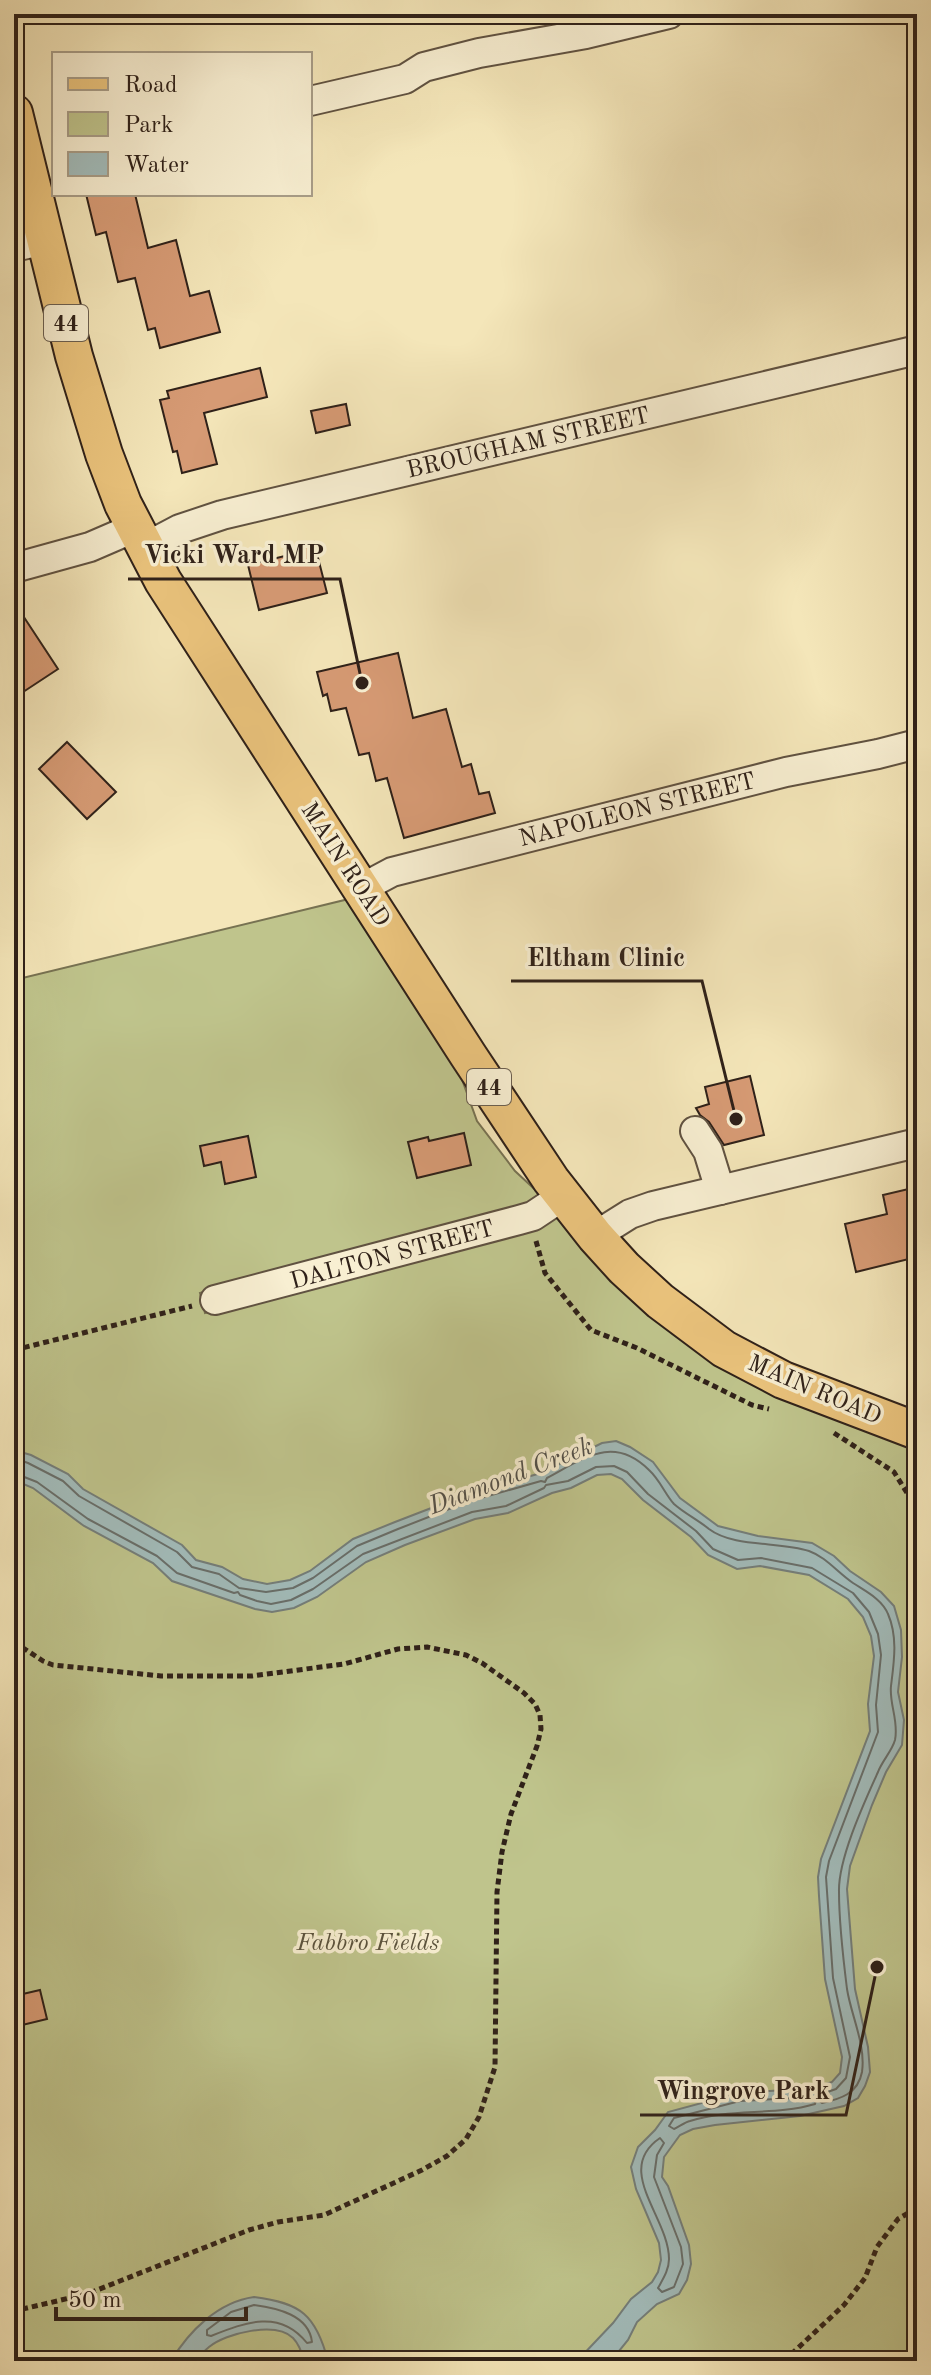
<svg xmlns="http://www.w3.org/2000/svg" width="931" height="2375" viewBox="0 0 931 2375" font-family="'Old Standard TT',serif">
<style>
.green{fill:#bfc48c;stroke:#777252;stroke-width:2}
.water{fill:#a2bcbb;stroke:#747e7a;stroke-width:2}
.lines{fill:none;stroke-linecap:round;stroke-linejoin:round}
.shore{stroke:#686e6a;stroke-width:2}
.building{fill:#d69a74;stroke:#2f2119;stroke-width:2}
.minor-casing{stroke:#605241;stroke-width:32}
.major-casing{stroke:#2f2119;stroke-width:40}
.path{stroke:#2f2119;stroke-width:5;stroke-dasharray:6 4;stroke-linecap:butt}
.minor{stroke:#f8efd2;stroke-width:28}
.major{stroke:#eac37c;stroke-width:36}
.labels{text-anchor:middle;stroke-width:7;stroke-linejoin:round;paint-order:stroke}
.shield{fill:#f8efd2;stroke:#6b5f50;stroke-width:2}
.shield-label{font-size:22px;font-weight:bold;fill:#2f2119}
.street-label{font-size:24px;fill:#2f2119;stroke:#f8efd2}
.park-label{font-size:24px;font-style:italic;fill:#5a523c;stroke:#f8efd2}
.water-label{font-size:26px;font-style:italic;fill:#52504a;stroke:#f8efd2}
.leader{fill:none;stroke:#2f2119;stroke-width:3}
.callout-dot{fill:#2f2119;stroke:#f8efd2;stroke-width:3}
.callout-label{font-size:26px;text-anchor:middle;font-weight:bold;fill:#2f2119;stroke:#f8efd2;stroke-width:7;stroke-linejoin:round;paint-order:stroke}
</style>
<rect width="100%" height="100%" fill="#f4e6b9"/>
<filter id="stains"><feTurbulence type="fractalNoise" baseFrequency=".0025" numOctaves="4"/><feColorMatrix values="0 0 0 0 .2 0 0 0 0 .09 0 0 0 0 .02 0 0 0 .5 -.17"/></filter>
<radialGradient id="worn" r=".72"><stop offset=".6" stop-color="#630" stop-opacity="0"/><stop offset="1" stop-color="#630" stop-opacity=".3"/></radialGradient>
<!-- green -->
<path class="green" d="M 353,898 L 455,1060 L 477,1121 L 515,1171 L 543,1197 L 518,1210 L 200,1293 L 205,1313 L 524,1230 L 554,1214 L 603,1272 L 627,1296 L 674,1335 L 706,1356 L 917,1445 L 917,2361 L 14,2361 L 14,980 Z"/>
<!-- water -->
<g class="water">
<path d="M 616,1441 L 630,1447 L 653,1462 L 680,1498 L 718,1526 L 758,1536 L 812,1543 L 834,1556 L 850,1571 L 881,1592 L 894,1606 L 901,1630 L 902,1657 L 898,1692 L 904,1720 L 902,1745 L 886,1772 L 872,1805 L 850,1866 L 847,1889 L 855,1989 L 868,2047 L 870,2072 L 865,2086 L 858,2098 L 844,2106 L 800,2116 L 715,2125 L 693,2129 L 680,2135 L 664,2157 L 662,2177 L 668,2186 L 689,2245 L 691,2264 L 687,2280 L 679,2294 L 657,2304 L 637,2322 L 628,2340 L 611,2361 L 577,2361 L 613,2323 L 631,2299 L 652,2282 L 658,2272 L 661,2260 L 659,2243 L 636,2189 L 631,2167 L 638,2147 L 655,2130 L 668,2112 L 739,2093 L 814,2088 L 832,2082 L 840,2073 L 842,2057 L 825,1979 L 819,1896 L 818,1877 L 821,1859 L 870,1731 L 868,1704 L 874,1656 L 871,1636 L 863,1617 L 848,1599 L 809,1575 L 760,1566 L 737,1569 L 708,1555 L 691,1537 L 643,1500 L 622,1479 L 611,1474 L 597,1475 L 571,1488 L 552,1493 L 508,1513 L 475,1519 L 405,1545 L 366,1562 L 317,1597 L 294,1608 L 272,1612 L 255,1609 L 172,1581 L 153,1563 L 84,1526 L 33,1488 L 14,1480 L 14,1450 L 31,1455 L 68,1474 L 83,1489 L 182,1545 L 196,1560 L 222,1567 L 243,1579 L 267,1584 L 290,1580 L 310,1571 L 353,1539 L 395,1522 L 465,1495 L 541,1473 L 602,1443 Z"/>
<path d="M 254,2297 C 301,2303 316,2315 328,2361 L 304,2361 C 302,2353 299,2344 293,2338 C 276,2321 226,2333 209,2347 C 204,2351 200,2356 196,2361 L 171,2361 C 189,2331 218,2302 254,2297 Z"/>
</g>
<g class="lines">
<!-- shore -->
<g class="shore">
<path d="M 14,1458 L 28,1463 L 63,1481 L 79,1496 L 177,1552 L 192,1567 L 219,1574 L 239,1588 L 266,1592 L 293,1588 L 313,1578 L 357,1546 L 398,1529 L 467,1502 L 541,1481 L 545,1482 L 547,1478 C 583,1459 613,1434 649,1470 C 660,1480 665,1494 674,1504 C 684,1513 698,1520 709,1529 C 734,1548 780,1541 809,1551 C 826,1557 838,1573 853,1583 C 865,1591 882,1599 888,1614 C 898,1637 894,1662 891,1686 C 889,1704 899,1721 895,1740 C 892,1751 882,1761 878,1772 C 864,1803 838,1859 839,1892 C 839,1924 843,1957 847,1989 C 851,2015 866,2045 862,2072 C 858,2094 840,2099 822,2103 L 818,2100 L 819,2095 L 836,2089 L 846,2078 L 850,2057 L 833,1978 L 826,1877 L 829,1861 L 878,1732 L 876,1705 L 881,1655 L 878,1634 L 869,1612 L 853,1593 L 812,1568 L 761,1558 L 738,1560 L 713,1549 L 696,1531 L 648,1494 L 627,1472 L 614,1466 L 596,1467 L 568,1481 L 546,1485 L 544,1488 L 506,1506 L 472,1512 L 363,1554 L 313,1589 L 291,1600 L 271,1604 L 257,1601 L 240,1595 L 238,1592 L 234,1593 L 177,1573 L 157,1556 L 88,1519 L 37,1482 L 14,1473"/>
<path d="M 812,2097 L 816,2099 L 815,2104 C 775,2116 730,2108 690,2121 C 685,2122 679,2127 674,2129 L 669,2126 L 674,2118 L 740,2101 Z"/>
<path d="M 660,2138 L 664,2143 L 657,2155 L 654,2177 L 681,2247 L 683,2264 L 674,2287 L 662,2292 L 658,2288 C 663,2279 669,2270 669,2259 C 669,2217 613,2170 660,2138 Z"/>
<path d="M 254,2305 C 277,2308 309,2315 312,2342 L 307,2343 C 280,2309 246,2322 211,2336 L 207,2335 L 207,2330 L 231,2312 Z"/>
</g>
</g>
<!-- building -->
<g class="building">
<path d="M 86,194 L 135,194 L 148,248 L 176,240 L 190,296 L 209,291 L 220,332 L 160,348 L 155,328 L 148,330 L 135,278 L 118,282 L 106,232 L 96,235 Z"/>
<path d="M 260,368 L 267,397 L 204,413 L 217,464 L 182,473 L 177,451 L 173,452 L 160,400 L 169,398 L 167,391 Z"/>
<path d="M 346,404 L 350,425 L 316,433 L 311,411 Z"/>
<path d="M 314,542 L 327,593 L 259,610 L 248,565 L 289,555 L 288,548 Z"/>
<path d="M 14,602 L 58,669 L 14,698 Z"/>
<path d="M 398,653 L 413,718 L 446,709 L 462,767 L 471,764 L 479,794 L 489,792 L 495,813 L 404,838 L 387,778 L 376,781 L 369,753 L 359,755 L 346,708 L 331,711 L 327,694 L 323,696 L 317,672 Z"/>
<path d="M 67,742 L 116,792 L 87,819 L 39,769 Z"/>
<path d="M 750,1076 L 764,1135 L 724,1145 L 709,1122 L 700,1115 L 696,1108 L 709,1104 L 705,1087 Z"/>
<path d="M 464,1133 L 471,1165 L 417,1178 L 408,1142 L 428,1137 L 429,1141 Z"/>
<path d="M 248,1136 L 256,1177 L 225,1184 L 221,1162 L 204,1166 L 200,1146 Z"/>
<path d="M 917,1187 L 917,1257 L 856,1272 L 845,1224 L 887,1214 L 883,1195 Z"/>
<path d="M 40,1990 L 47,2019 L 14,2027 L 14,1996 Z"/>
</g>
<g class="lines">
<!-- minor casing -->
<g class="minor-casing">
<g id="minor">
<path d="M 310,101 L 405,79 L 424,67 L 479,53 L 586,34 L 669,14"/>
<path d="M 14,247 L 45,240"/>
<path d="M 144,548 L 180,529 L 222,515 L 917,350"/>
<path d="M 14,568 L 90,547 L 134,528"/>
<path d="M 362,888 L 392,872 L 786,772 L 878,754 L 917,744"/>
<path d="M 695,1131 L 708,1151 L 720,1190"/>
<path d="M 595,1236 L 630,1214 L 653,1206 L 917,1143"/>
<path d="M 215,1300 L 519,1220 L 533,1216 L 563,1196"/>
</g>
</g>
<!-- major casing -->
<g class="major-casing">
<path id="major" d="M 14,113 L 74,356 L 104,454 L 123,504 L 163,581 L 468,1055 L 551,1180 L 595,1236 L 624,1268 L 660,1301 L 724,1349 L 783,1380 L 917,1431"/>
</g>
<!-- path -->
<g class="path">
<path d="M 536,1241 L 545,1273 L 591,1330 L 637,1348 L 752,1405 L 769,1409"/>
<path d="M 14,1350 L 192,1306"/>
<path d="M 834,1433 L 894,1472 L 917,1509"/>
<path d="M 14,1642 L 43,1661 L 53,1665 L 161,1676 L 252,1676 L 344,1664 L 398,1649 L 427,1647 L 466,1655 L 482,1663 L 524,1693 L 535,1704 L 540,1715 L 541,1729 L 537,1746 L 511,1814 L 502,1852 L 497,1892 L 495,2067 L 479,2117 L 466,2139 L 447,2156 L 422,2170 L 324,2215 L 278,2222 L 249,2230 L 87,2294 L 14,2311"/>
<path d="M 784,2361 L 844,2305 L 865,2278 L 877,2247 L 898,2219 L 917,2208"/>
</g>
<!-- minor -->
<use href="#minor" class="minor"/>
<!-- major -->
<use href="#major" class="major"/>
</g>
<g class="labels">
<!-- shield labels -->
<g class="shield">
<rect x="44" y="305" width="44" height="36" rx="6"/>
<rect x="467" y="1069" width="44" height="36" rx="6"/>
</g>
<g class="shield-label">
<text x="66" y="331">44</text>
<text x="489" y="1095">44</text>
</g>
<!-- street labels -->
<g class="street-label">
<text transform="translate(528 442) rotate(-13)" y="8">BROUGHAM STREET</text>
<text transform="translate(637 809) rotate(-14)" y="8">NAPOLEON STREET</text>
<text transform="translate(346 864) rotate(57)" y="8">MAIN ROAD</text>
<text transform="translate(392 1254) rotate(-15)" y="8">DALTON STREET</text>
<text transform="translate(815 1389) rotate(23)" y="8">MAIN ROAD</text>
</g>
<!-- park labels -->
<g class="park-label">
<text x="368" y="1950">Fabbro Fields</text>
</g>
<!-- water labels -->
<g class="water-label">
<text transform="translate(510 1475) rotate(-21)" y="9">Diamond Creek</text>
</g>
</g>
<!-- callouts -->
<path class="leader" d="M362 683L340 579H128M736 1119L702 981H511M877 1967L846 2115H640"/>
<g class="callout-dot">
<circle cx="362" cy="683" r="8"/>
<circle cx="736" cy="1119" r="8"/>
<circle cx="877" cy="1967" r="8"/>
</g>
<g class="callout-label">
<text x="234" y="563">Vicki Ward MP</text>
<text x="606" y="966">Eltham Clinic</text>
<text x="743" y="2099">Wingrove Park</text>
</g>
<!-- margin -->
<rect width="931" height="2375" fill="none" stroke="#f4e6b9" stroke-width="48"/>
<rect x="16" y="16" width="899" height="2343" fill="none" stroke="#2f2119" stroke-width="4"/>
<rect x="24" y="24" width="883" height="2327" fill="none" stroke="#2f2119" stroke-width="2"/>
<!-- legend -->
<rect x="52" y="52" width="260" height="144" fill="#f8efd2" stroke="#a89d88" stroke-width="2"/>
<rect x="68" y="78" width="40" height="12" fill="#eac37c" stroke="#a89d88" stroke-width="2"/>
<text x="124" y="92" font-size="24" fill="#2f2119">Road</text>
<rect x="68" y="112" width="40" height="24" fill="#bfc48c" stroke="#a89d88" stroke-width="2"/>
<text x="124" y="132" font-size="24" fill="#2f2119">Park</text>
<rect x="68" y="152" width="40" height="24" fill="#a2bcbb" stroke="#a89d88" stroke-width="2"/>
<text x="124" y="172" font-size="24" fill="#2f2119">Water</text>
<!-- scale -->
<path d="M56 2307v12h190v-12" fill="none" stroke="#2f2119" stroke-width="4"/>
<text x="68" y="2307" font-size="24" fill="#2f2119" stroke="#f8efd2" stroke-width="6" paint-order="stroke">50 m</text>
<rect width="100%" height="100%" filter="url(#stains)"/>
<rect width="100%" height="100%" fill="url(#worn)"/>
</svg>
